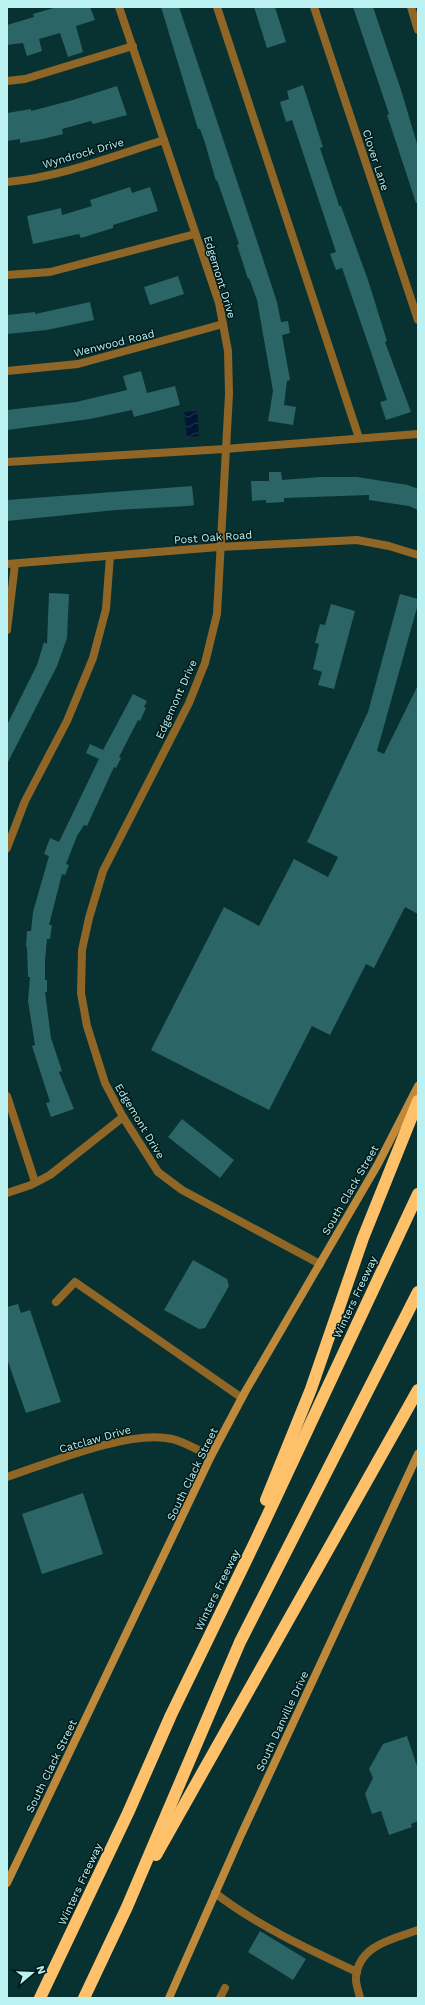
<svg xmlns="http://www.w3.org/2000/svg" width="425" height="2005" viewBox="0 0 425 2005" font-family="'Work Sans',sans-serif">
<style>
.water{fill:url(#water-waves)}
.building{fill:#2b6565}
.lines{fill:none;stroke-linecap:round;stroke-linejoin:round}
.service{stroke:#8f6626;stroke-width:8}
.minor{stroke:#8f6626;stroke-width:8}
.tertiary{stroke:#8f6626;stroke-width:8}
.secondary{stroke:#be893a;stroke-width:8}
.motorway{stroke:#fec169;stroke-width:12}
.labels{text-anchor:middle;stroke-width:3;stroke-linejoin:round;paint-order:stroke}
.street-label{font-size:11px;fill:#bbf1f0;stroke:#001818}
</style>
<defs>
<pattern id="water-waves" width="16" height="10" patternUnits="userSpaceOnUse"><rect width="16" height="10" fill="#011631"/><path d="M0 5q4-4 8 0t8 0" fill="none" stroke="#24384f"/></pattern>
</defs>
<rect width="100%" height="100%" fill="#083131"/>
<!-- water -->
<path class="water" d="M 197,411 L 199,436 L 187,437 L 184,412 Z"/>
<!-- building -->
<g class="building">
<path d="M 57,7 L 90,7 L 95,20 L 76,26 L 83,52 L 68,57 L 60,33 L 39,39 L 42,51 L 27,56 L 23,43 L 7,45 L 7,25 L 34,17 L 33,14 Z"/>
<path d="M 161,7 L 179,7 L 260,250 L 277,302 L 281,322 L 288,321 L 290,333 L 282,335 L 290,380 L 287,381 L 284,405 L 296,407 L 293,425 L 268,421 L 273,391 L 257,300 L 249,278 L 248,279 L 237,245 L 239,244 L 217,180 L 216,181 L 205,143 L 200,129 L 198,129 Z"/>
<path d="M 254,7 L 275,7 L 286,42 L 267,48 Z"/>
<path d="M 353,7 L 373,7 L 401,90 L 418,147 L 418,203 L 416,203 L 391,127 L 387,115 L 389,114 Z"/>
<path d="M 303,85 L 323,147 L 320,148 L 337,199 L 339,206 L 341,206 L 368,280 L 387,341 L 385,342 L 411,412 L 386,420 L 380,402 L 387,400 L 372,355 L 342,268 L 336,270 L 330,254 L 336,252 L 292,120 L 286,122 L 280,102 L 289,99 L 287,91 Z"/>
<path d="M 117,86 L 127,115 L 93,124 L 91,121 L 62,129 L 63,134 L 43,139 L 20,143 L 20,139 L 7,141 L 7,113 L 31,109 L 31,111 L 73,100 Z"/>
<path d="M 130,187 L 132,193 L 150,187 L 158,211 L 113,225 L 113,228 L 81,238 L 79,234 L 33,244 L 27,216 L 61,208 L 62,215 L 92,206 L 90,200 Z"/>
<path d="M 178,276 L 184,294 L 150,305 L 144,287 Z"/>
<path d="M 90,302 L 94,320 L 47,330 L 7,334 L 7,315 L 35,312 L 35,314 Z"/>
<path d="M 141,371 L 147,393 L 175,386 L 180,405 L 134,417 L 132,410 L 90,419 L 7,430 L 7,410 L 76,402 L 127,390 L 123,376 Z"/>
<path d="M 269,472 L 281,472 L 282,480 L 320,477 L 357,477 L 408,485 L 418,489 L 418,510 L 409,506 L 369,500 L 369,495 L 284,498 L 284,502 L 266,503 L 266,500 L 252,501 L 251,481 L 269,481 Z"/>
<path d="M 192,486 L 194,505 L 188,506 L 116,510 L 7,521 L 7,500 Z"/>
<path d="M 49,593 L 69,594 L 67,638 L 57,666 L 7,764 L 7,725 L 37,665 L 44,642 L 47,644 Z"/>
<path d="M 400,594 L 418,599 L 418,604 L 377,751 L 384,754 L 418,685 L 418,914 L 405,907 L 374,968 L 366,964 L 330,1035 L 312,1026 L 269,1110 L 151,1050 L 224,907 L 259,926 L 294,859 L 328,877 L 338,857 L 307,842 L 368,712 Z"/>
<path d="M 331,604 L 355,611 L 334,689 L 318,685 L 322,672 L 313,669 L 319,644 L 315,643 L 320,624 L 325,625 Z"/>
<path d="M 133,694 L 147,701 L 144,707 L 146,708 L 140,721 L 138,720 L 119,757 L 121,758 L 116,768 L 114,767 L 87,826 L 84,825 L 77,836 L 66,864 L 69,865 L 65,875 L 62,874 L 49,925 L 52,925 L 50,939 L 47,939 L 45,961 L 45,980 L 47,980 L 47,992 L 45,992 L 51,1038 L 62,1071 L 59,1072 L 74,1109 L 51,1117 L 46,1103 L 50,1102 L 32,1046 L 35,1045 L 28,1001 L 30,977 L 28,977 L 27,947 L 26,947 L 27,931 L 31,931 L 33,912 L 49,856 L 44,854 L 50,838 L 59,842 L 99,759 L 86,753 L 90,744 L 103,750 Z"/>
<path d="M 182,1119 L 234,1160 L 220,1178 L 168,1137 Z"/>
<path d="M 193,1260 L 227,1279 L 229,1286 L 205,1328 L 199,1329 L 164,1310 Z"/>
<path d="M 18,1304 L 21,1313 L 30,1310 L 61,1402 L 26,1413 L 7,1359 L 7,1307 Z"/>
<path d="M 83,1493 L 103,1554 L 42,1574 L 22,1514 Z"/>
<path d="M 407,1736 L 418,1769 L 418,1821 L 411,1824 L 412,1827 L 389,1835 L 381,1811 L 372,1814 L 365,1794 L 373,1778 L 369,1769 L 383,1744 Z"/>
<path d="M 260,1931 L 306,1959 L 293,1980 L 248,1952 Z"/>
</g>
<g class="lines">
<!-- service -->
<g class="service">
<path d="M 217,7 L 359,438"/>
<path d="M 411,7 L 418,30"/>
<path d="M 7,81 L 25,79 L 133,46"/>
<path d="M 7,275 L 50,272 L 195,234"/>
<path d="M 7,462 L 225,449 L 418,434"/>
<path d="M 7,848 L 25,801 L 67,721 L 93,658 L 106,609 L 110,556"/>
<path d="M 7,1096 L 35,1182"/>
<path d="M 56,1302 L 75,1282 L 242,1398"/>
<path d="M 215,1893 C 258,1926 308,1949 357,1972"/>
<path d="M 220,1998 L 225,1988"/>
</g>
<!-- minor -->
<g class="minor">
<path d="M 119,7 L 219,303 L 228,351 L 229,394 L 217,614 L 205,663 L 189,703 L 103,871 L 89,918 L 82,950 L 81,993 L 87,1026 L 105,1083 L 123,1117 L 158,1172 L 182,1190 L 320,1264"/>
<path d="M 314,7 L 418,320"/>
<path d="M 7,182 C 61,177 113,156 164,140"/>
<path d="M 7,371 L 78,364 L 223,324"/>
<path d="M 7,564 L 219,547 L 357,540 L 389,546 L 418,555"/>
<path d="M 7,630 L 15,564"/>
<path d="M 7,1193 L 31,1185 L 50,1175 L 123,1117"/>
<path d="M 360,1998 C 359,1992 355,1983 356,1977 C 359,1945 393,1939 418,1930"/>
</g>
<!-- tertiary -->
<path class="tertiary" d="M 7,1477 C 49,1463 130,1429 172,1439 C 185,1442 199,1451 211,1456"/>
<!-- secondary -->
<g class="secondary">
<path d="M 7,1883 L 211,1456 L 245,1392 L 378,1164 L 418,1086"/>
<path d="M 169,1998 L 241,1835 L 418,1454"/>
</g>
<!-- motorway -->
<g class="motorway">
<path d="M 266,1500 L 311,1389 L 363,1238 L 418,1101"/>
<path d="M 156,1855 L 418,1390"/>
<path d="M 40,1998 L 128,1813 L 171,1715 L 255,1542 L 418,1194"/>
<path d="M 84,1998 L 127,1907 L 240,1642 L 418,1292"/>
</g>
</g>
<g class="labels">
<!-- street labels -->
<g class="street-label">
<text transform="translate(83 153) rotate(-16)" y="4">Wyndrock Drive</text>
<text transform="translate(376 160) rotate(72)" y="4">Clover Lane</text>
<text transform="translate(220 277) rotate(73)" y="4">Edgemont Drive</text>
<text transform="translate(114 343) rotate(-14)" y="4">Wenwood Road</text>
<text transform="translate(213 537) rotate(-4)" y="4">Post Oak Road</text>
<text transform="translate(176 699) rotate(-66)" y="4">Edgemont Drive</text>
<text transform="translate(140 1121) rotate(59)" y="4">Edgemont Drive</text>
<text transform="translate(350 1190) rotate(-60)" y="4">South Clack Street</text>
<text transform="translate(355 1297) rotate(-65)" y="4">Winters Freeway</text>
<text transform="translate(95 1439) rotate(-16)" y="4">Catclaw Drive</text>
<text transform="translate(192 1474) rotate(-64)" y="4">South Clack Street</text>
<text transform="translate(217 1590) rotate(-64)" y="4">Winters Freeway</text>
<text transform="translate(282 1721) rotate(-65)" y="4">South Danville Drive</text>
<text transform="translate(51 1766) rotate(-64)" y="4">South Clack Street</text>
<text transform="translate(80 1884) rotate(-65)" y="4">Winters Freeway</text>
</g>
</g>
<!-- border -->
<rect width="425" height="2005" fill="none" stroke="#bbf1f0" stroke-width="16"/>
<!-- north arrow -->
<g transform="translate(32 1973) rotate(71)" stroke="#001818" stroke-width="3" paint-order="stroke">
<path d="M0-3L7 15L0 10L-7 15Z" fill="#bbf1f0"/>
<text y="-6" font-size="11" font-weight="bold" text-anchor="middle" fill="#bbf1f0">N</text>
</g>
</svg>
